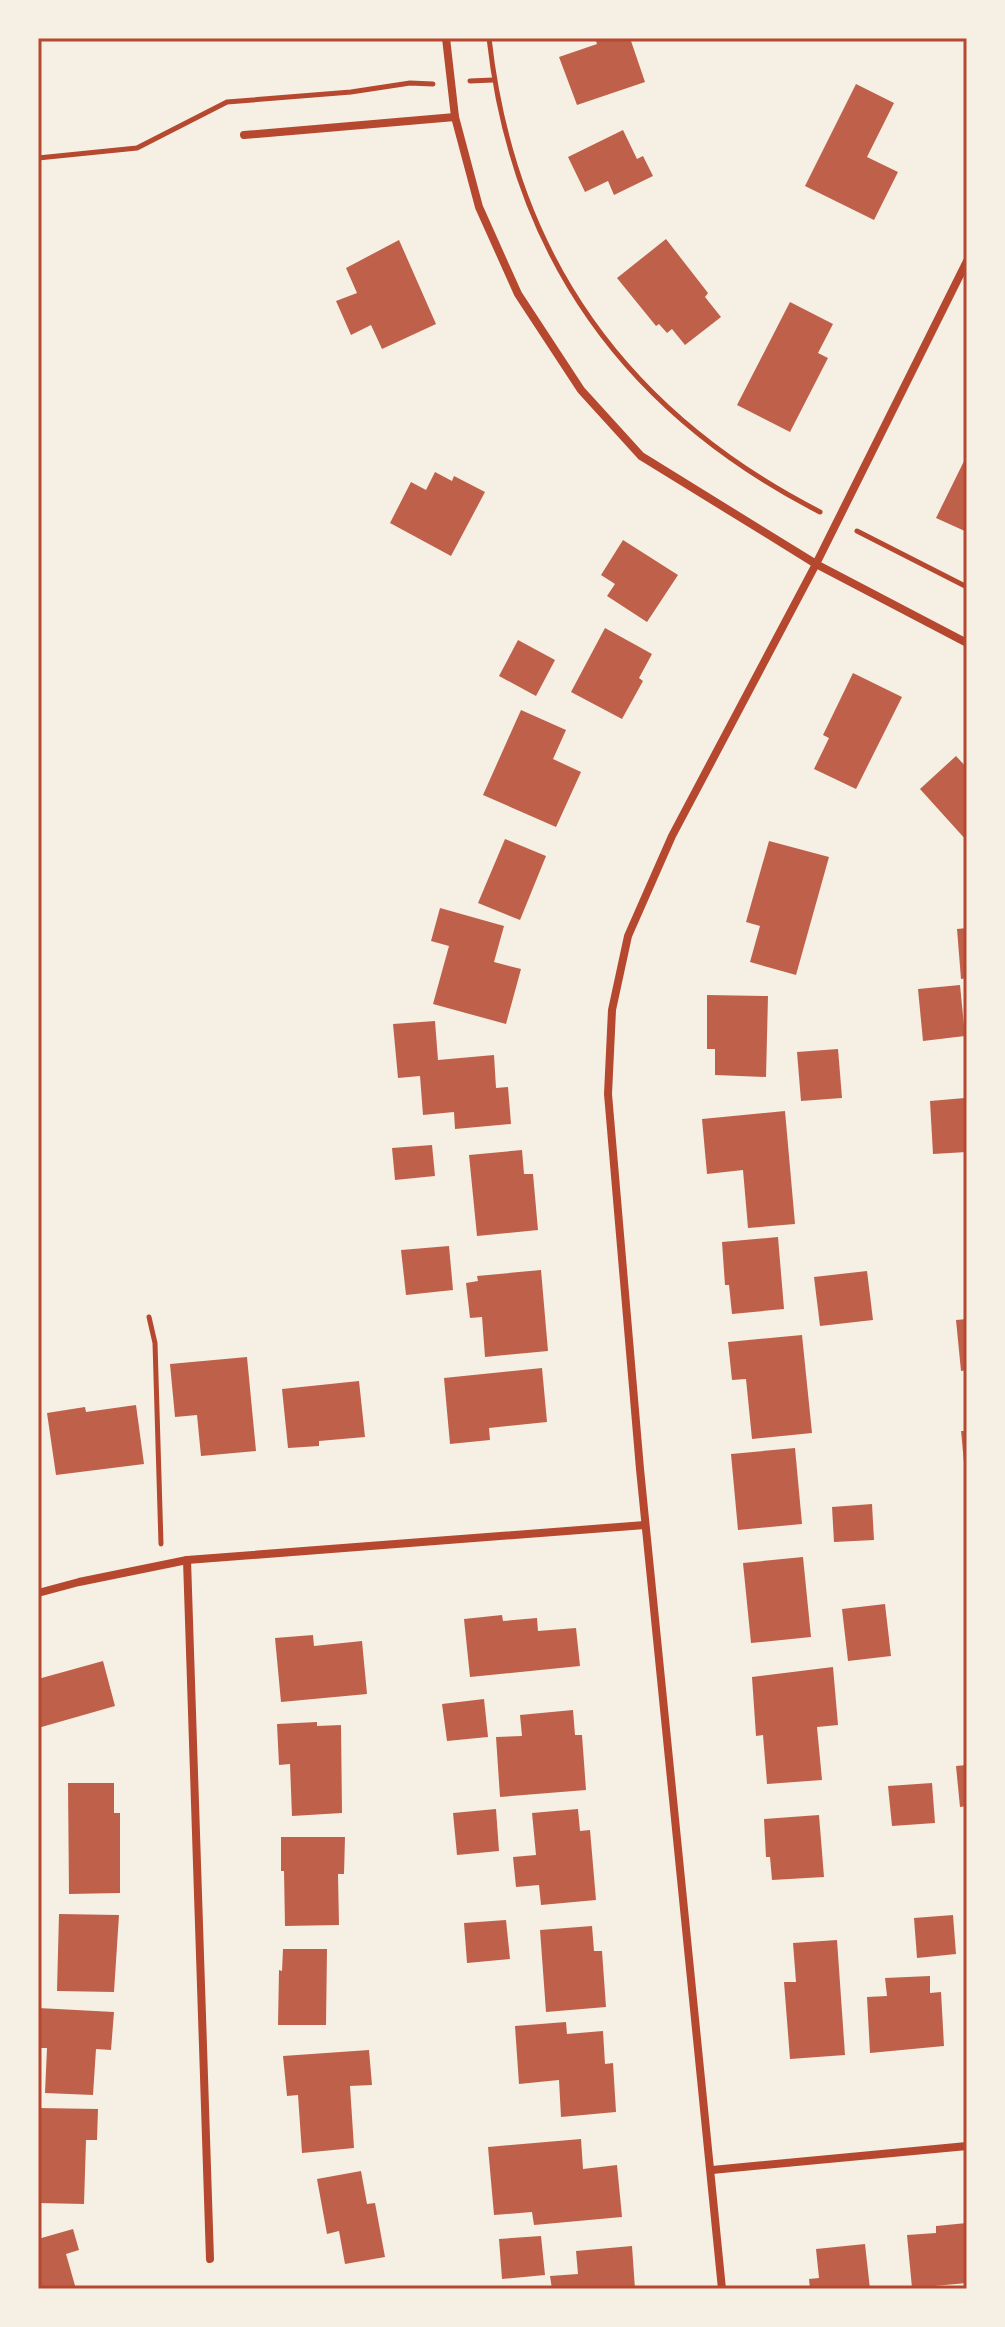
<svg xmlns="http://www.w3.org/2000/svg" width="1005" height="2327" viewBox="0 0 1005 2327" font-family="'Golos Text',sans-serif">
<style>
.building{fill:#bf614a}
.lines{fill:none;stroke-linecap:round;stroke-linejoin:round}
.path{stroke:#b5482f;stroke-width:5}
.minor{stroke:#b5482f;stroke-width:8}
.neatline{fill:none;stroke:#b5482f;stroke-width:3}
</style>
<rect width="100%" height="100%" fill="#f6efe4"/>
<!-- building -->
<g class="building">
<path d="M 595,38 L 630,38 L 645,82 L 577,105 L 559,57 L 597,44 Z"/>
<path d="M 856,84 L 894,103 L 867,157 L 898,172 L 874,220 L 805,186 Z"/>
<path d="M 623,130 L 637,159 L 643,156 L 653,176 L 614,195 L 608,181 L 585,192 L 568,157 Z"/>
<path d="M 666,239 L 708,293 L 705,297 L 721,317 L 685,345 L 672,329 L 667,333 L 659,324 L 656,326 L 617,278 Z"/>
<path d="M 399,240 L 436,324 L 382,349 L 371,325 L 351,335 L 336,301 L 357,293 L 346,268 Z"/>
<path d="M 790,302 L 833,324 L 818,353 L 828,358 L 790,432 L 737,405 Z"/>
<path d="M 967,455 L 967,532 L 936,518 Z"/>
<path d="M 435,472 L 452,481 L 454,476 L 485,492 L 451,556 L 390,523 L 411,482 L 426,490 Z"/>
<path d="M 623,540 L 678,575 L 647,622 L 607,596 L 615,584 L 601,575 Z"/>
<path d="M 605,628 L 652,654 L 639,678 L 643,681 L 622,719 L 571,692 Z"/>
<path d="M 518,640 L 555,660 L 536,696 L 499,676 Z"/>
<path d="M 853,673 L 902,697 L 856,789 L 814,769 L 829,738 L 823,735 Z"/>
<path d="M 521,710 L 566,730 L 553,759 L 581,772 L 556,827 L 483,795 Z"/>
<path d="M 956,756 L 967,768 L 967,841 L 920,789 Z"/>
<path d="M 505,839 L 546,856 L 520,920 L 478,903 Z"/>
<path d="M 769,841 L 829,857 L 796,975 L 750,962 L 760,926 L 746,922 Z"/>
<path d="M 440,908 L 504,926 L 494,962 L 521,969 L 506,1024 L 433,1004 L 449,946 L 431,941 Z"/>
<path d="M 967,928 L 967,978 L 961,979 L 957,929 Z"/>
<path d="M 960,985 L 965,1036 L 923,1041 L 918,989 Z"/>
<path d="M 707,995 L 768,996 L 766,1077 L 715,1075 L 715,1049 L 707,1049 Z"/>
<path d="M 435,1021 L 438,1060 L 494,1055 L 496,1088 L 508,1087 L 511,1124 L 455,1129 L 454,1112 L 423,1115 L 420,1076 L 398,1078 L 393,1024 Z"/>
<path d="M 838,1049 L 842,1098 L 801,1101 L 797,1052 Z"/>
<path d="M 965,1098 L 967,1152 L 933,1154 L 930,1101 Z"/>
<path d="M 785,1111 L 795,1224 L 748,1228 L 743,1170 L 707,1174 L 702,1119 Z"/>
<path d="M 432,1145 L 435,1176 L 395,1180 L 392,1148 Z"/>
<path d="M 522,1150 L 524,1174 L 533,1174 L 538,1230 L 477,1236 L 469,1155 Z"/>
<path d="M 778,1237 L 784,1309 L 732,1314 L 729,1285 L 725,1285 L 722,1242 Z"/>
<path d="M 449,1246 L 453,1290 L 406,1295 L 401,1250 Z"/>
<path d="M 541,1270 L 548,1351 L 485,1357 L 482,1317 L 470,1318 L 466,1283 L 478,1281 L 477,1276 Z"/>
<path d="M 867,1271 L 873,1320 L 820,1326 L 814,1277 Z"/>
<path d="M 967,1319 L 967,1370 L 961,1371 L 956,1320 Z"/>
<path d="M 802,1335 L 812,1433 L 752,1439 L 746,1379 L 732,1380 L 728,1342 Z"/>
<path d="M 247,1357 L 256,1451 L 201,1456 L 197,1415 L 175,1417 L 170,1364 Z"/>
<path d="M 542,1368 L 547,1422 L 489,1428 L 490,1440 L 450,1444 L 444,1378 Z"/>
<path d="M 359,1381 L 365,1437 L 319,1441 L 319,1446 L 288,1448 L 282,1389 Z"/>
<path d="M 136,1405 L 144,1464 L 56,1475 L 47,1413 L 85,1407 L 86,1412 Z"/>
<path d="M 961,1431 L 967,1431 L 967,1473 L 965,1473 Z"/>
<path d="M 795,1448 L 802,1524 L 738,1530 L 731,1454 Z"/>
<path d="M 872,1504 L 874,1540 L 834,1542 L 832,1507 Z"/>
<path d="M 803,1557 L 811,1637 L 751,1643 L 743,1563 Z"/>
<path d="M 885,1604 L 891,1656 L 848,1661 L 842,1609 Z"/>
<path d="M 502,1615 L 503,1621 L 537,1618 L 538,1631 L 576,1628 L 580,1666 L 470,1677 L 464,1619 Z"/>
<path d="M 313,1635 L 314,1646 L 362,1641 L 367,1694 L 281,1702 L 275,1638 Z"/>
<path d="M 103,1661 L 115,1706 L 38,1728 L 38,1679 Z"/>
<path d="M 833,1667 L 838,1725 L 817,1727 L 822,1780 L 767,1784 L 763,1735 L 756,1736 L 752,1677 Z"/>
<path d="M 484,1699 L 488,1737 L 447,1741 L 442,1704 Z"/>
<path d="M 573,1710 L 575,1735 L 582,1735 L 586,1790 L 500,1797 L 496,1737 L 522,1736 L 520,1715 Z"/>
<path d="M 317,1722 L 317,1726 L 341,1725 L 342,1813 L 292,1816 L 290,1764 L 279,1765 L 277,1724 Z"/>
<path d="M 967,1765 L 967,1806 L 960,1807 L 956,1766 Z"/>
<path d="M 68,1783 L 114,1783 L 114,1813 L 120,1813 L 120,1893 L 69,1894 Z"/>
<path d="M 932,1783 L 935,1823 L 892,1826 L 888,1786 Z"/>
<path d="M 496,1809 L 499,1851 L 457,1855 L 453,1813 Z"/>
<path d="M 578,1809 L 580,1831 L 590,1830 L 596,1900 L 541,1905 L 539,1885 L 516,1887 L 513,1857 L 536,1855 L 532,1813 Z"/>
<path d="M 819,1815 L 824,1877 L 772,1880 L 770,1857 L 766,1857 L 764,1819 Z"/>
<path d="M 281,1837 L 345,1837 L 344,1874 L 338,1874 L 339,1925 L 285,1926 L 284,1871 L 281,1871 Z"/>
<path d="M 59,1914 L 119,1915 L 114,1992 L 57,1991 Z"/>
<path d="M 953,1915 L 956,1954 L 917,1958 L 914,1918 Z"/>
<path d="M 506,1920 L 510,1959 L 467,1963 L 464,1923 Z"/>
<path d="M 592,1926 L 594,1951 L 602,1951 L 606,2007 L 546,2012 L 540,1930 Z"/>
<path d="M 837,1940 L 845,2055 L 790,2059 L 784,1982 L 796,1982 L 793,1943 Z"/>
<path d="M 283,1949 L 327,1949 L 326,2025 L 278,2025 L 279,1970 L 282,1971 Z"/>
<path d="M 930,1976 L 930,1993 L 941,1992 L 944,2046 L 870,2053 L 867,1997 L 887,1996 L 885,1978 Z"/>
<path d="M 38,2008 L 114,2012 L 111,2050 L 96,2049 L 93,2095 L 45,2093 L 47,2048 L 38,2048 Z"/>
<path d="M 566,2022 L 567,2034 L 603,2031 L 605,2064 L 613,2063 L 616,2112 L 561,2117 L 559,2080 L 519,2084 L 515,2026 Z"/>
<path d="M 369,2050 L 372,2085 L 350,2086 L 354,2148 L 302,2153 L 298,2095 L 287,2096 L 283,2056 Z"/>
<path d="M 38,2108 L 98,2109 L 97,2140 L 86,2140 L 84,2204 L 38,2203 Z"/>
<path d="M 581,2139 L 583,2169 L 617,2165 L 622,2217 L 534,2225 L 532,2212 L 494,2215 L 488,2147 Z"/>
<path d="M 361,2171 L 367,2204 L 375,2203 L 385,2257 L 345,2264 L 339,2231 L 327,2234 L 317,2179 Z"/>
<path d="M 967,2223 L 967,2283 L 912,2288 L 907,2235 L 936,2233 L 936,2226 Z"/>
<path d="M 73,2229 L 79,2250 L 66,2254 L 76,2289 L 38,2289 L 38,2239 Z"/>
<path d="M 541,2236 L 545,2275 L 502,2279 L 499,2239 Z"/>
<path d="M 865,2244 L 870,2289 L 810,2289 L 809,2279 L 819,2278 L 816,2249 Z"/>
<path d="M 632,2246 L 635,2289 L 552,2289 L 550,2276 L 578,2274 L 576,2251 Z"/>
</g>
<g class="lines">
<!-- path -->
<g class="path">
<path d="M 489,38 C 513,256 625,412 820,512"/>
<path d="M 470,81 L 493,80"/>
<path d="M 38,158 L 137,148 L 227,102 L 351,92 L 410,83 L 433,84"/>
<path d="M 857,531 L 967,587"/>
<path d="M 149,1317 L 155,1343 L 161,1544"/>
</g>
<!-- minor -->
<g class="minor">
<path d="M 446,38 L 455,117 L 479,207 L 518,294 L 581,390 L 641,456 L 816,564 L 967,643"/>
<path d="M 244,135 L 455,117"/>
<path d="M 187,1560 L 210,2259"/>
<path d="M 38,1593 L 79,1582 L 187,1560 L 645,1525"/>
<path d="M 712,2170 L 967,2146"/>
<path d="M 722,2289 L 640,1469 L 608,1094 L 612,1010 L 628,936 L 672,836 L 816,564 L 967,261"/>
</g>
</g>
<!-- border -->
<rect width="1005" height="2327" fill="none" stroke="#f6efe4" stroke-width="80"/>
<rect x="40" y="40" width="925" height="2247" class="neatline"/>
</svg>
